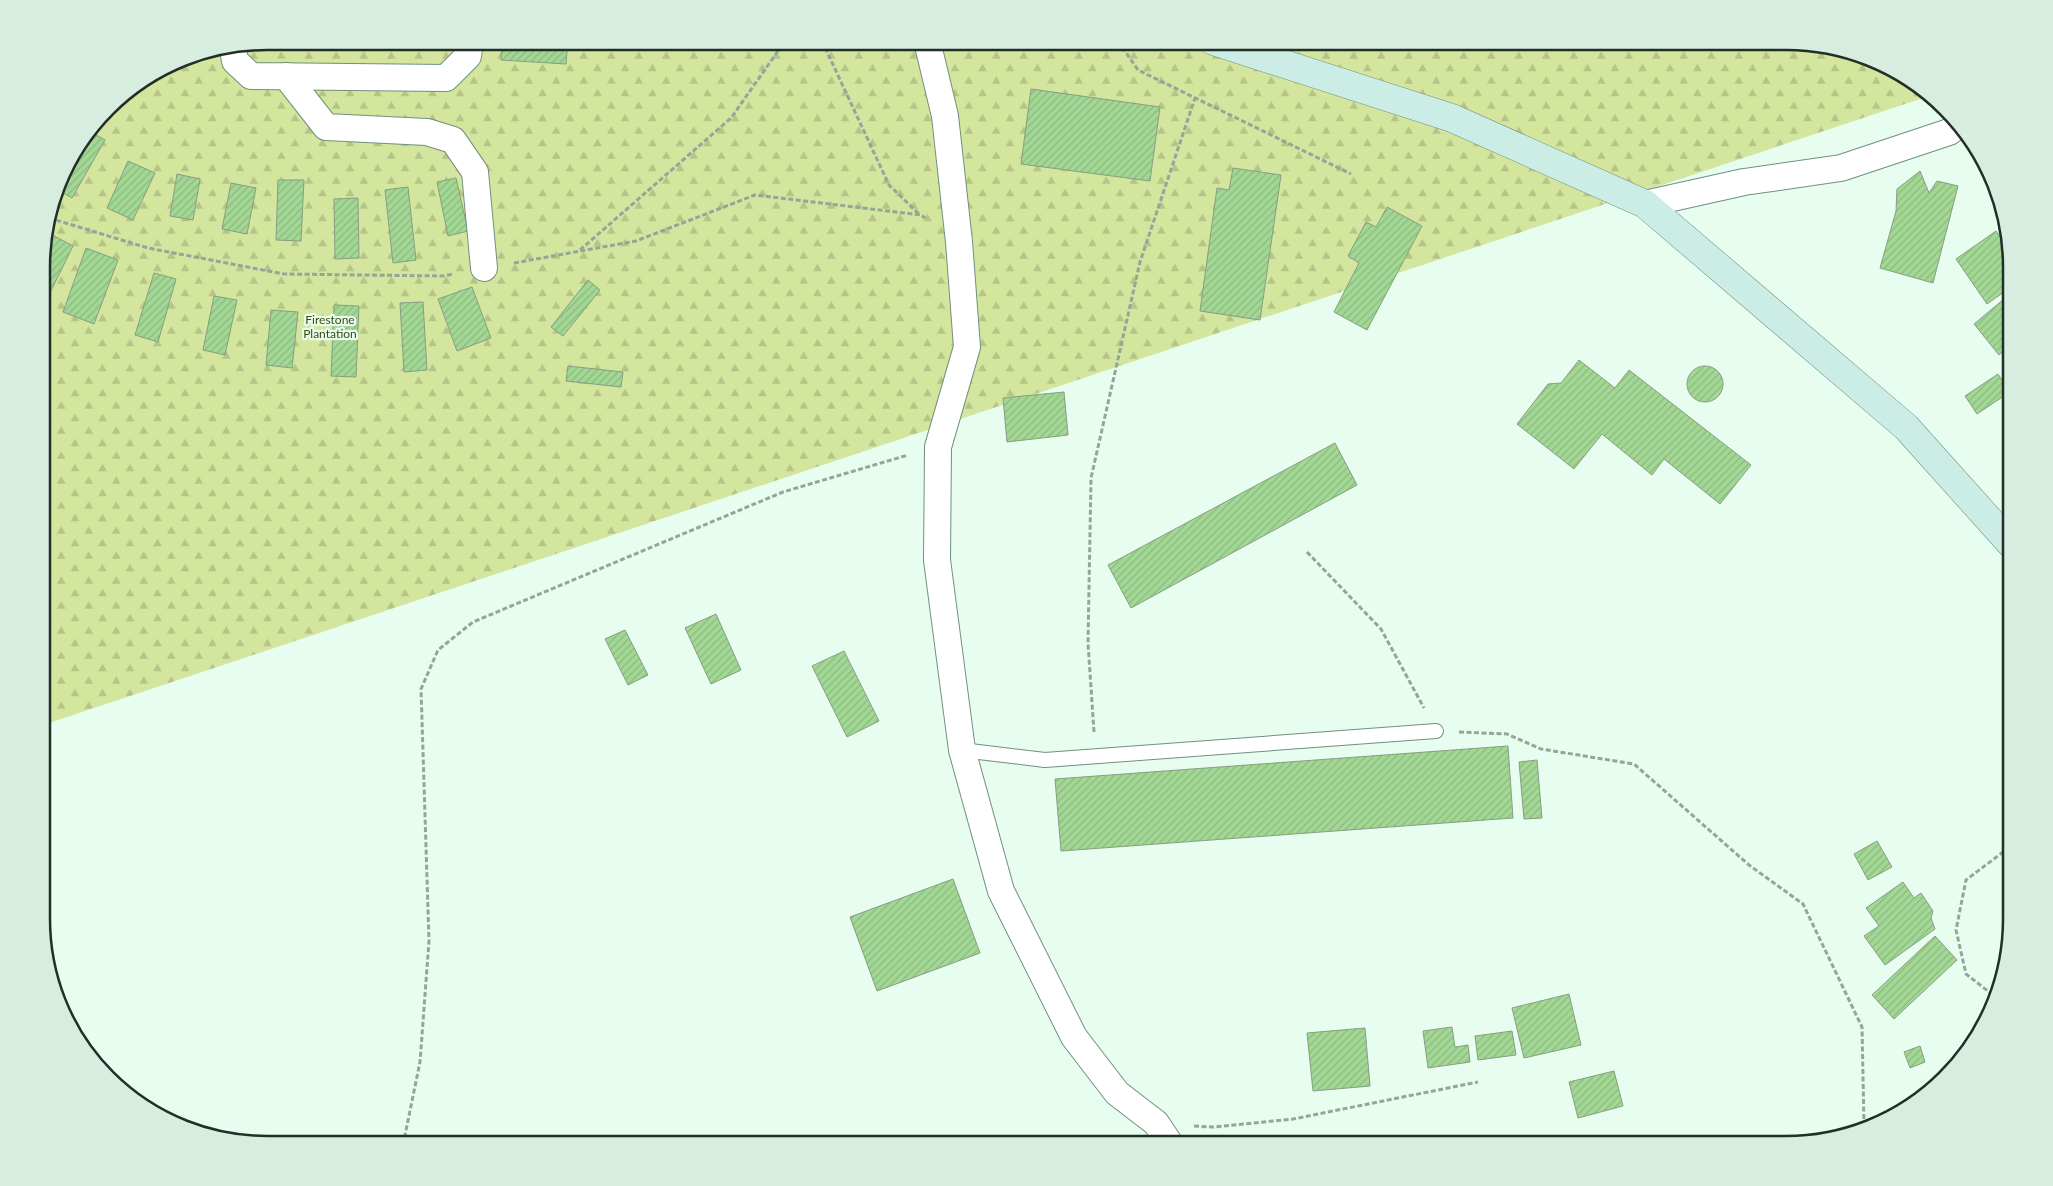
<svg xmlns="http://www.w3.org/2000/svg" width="2053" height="1186" viewBox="0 0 2053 1186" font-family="Lato,sans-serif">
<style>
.forest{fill:url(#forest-firs)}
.building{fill:url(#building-hatch);stroke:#879e81}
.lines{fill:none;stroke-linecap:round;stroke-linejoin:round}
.lane-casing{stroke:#6f917d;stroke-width:16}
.street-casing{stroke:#6f917d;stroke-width:28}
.secondary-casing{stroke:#6f917d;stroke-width:29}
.path{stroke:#93a69a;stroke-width:3;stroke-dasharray:5 2.5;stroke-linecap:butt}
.lane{stroke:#fff;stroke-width:14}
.street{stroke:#fff;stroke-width:26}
.secondary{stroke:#ccece6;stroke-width:28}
.labels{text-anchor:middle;stroke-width:4.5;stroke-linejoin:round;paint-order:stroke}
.park-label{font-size:12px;fill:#3e490c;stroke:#e7fdef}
.rim{fill:none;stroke:#212f27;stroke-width:2.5}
</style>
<defs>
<pattern id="forest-firs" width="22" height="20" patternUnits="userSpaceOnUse" patternTransform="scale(1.25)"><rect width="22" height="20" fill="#d4e59d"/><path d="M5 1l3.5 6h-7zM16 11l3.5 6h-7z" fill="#b6c587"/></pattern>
<pattern id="building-hatch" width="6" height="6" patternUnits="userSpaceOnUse" patternTransform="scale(1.25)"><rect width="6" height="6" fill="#a2d794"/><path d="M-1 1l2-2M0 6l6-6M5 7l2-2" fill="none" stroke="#8bb980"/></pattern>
</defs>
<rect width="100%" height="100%" fill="#e7fdef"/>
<!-- forest -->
<path class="forest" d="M 267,41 L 1786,41 L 1845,49 L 1899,72 L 1926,97 L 43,725 L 43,238 L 65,167 L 118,98 L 181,58 Z"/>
<!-- building -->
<g class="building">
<path d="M 267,41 L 308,41 L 308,45 L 259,43 Z"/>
<path d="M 502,41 L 568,41 L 566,64 L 501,60 Z"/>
<path d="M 1031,89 L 1160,107 L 1150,181 L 1021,164 Z"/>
<path d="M 91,132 L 105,140 L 72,198 L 58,190 L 65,167 Z"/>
<path d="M 128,161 L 155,173 L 133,220 L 107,208 Z"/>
<path d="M 1233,168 L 1281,175 L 1260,320 L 1200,311 L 1217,188 L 1229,190 Z"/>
<path d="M 1920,171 L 1929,193 L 1937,181 L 1958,186 L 1933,283 L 1880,268 L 1896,211 L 1897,189 Z"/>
<path d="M 177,174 L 200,179 L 193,220 L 170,216 Z"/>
<path d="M 456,178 L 468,231 L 448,236 L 437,182 Z"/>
<path d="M 278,180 L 304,180 L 301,241 L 276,240 Z"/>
<path d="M 231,183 L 256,188 L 247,234 L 222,229 Z"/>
<path d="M 408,187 L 416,260 L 393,263 L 385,190 Z"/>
<path d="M 358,198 L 359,258 L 335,259 L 334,199 Z"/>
<path d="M 1387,207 L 1422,226 L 1367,330 L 1334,312 L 1359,263 L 1348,256 L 1366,222 L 1376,227 Z"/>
<path d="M 45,231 L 73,246 L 43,307 L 43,238 Z"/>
<path d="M 1996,231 L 2011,253 L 2011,287 L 1987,304 L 1956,259 Z"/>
<path d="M 86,248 L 118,260 L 94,324 L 63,312 Z"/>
<path d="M 154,273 L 176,279 L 158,342 L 135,335 Z"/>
<path d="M 588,280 L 600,290 L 563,336 L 551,327 Z"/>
<path d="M 472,287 L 491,338 L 457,351 L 438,299 Z"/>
<path d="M 214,296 L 237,300 L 225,355 L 203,350 Z"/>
<path d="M 2004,299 L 2007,302 L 2011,299 L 2011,345 L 1999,355 L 1974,324 Z"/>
<path d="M 423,302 L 427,370 L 404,372 L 400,303 Z"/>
<path d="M 334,305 L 359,306 L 356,377 L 331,376 Z"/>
<path d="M 271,310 L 298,312 L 292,368 L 266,365 Z"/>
<path d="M 1579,360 L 1615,388 L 1629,370 L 1751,465 L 1720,504 L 1664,459 L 1652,475 L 1602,434 L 1574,469 L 1517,424 L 1548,384 L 1561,383 Z"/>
<path d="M 568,366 L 623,372 L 621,387 L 566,381 Z"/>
<circle cx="1705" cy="384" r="18"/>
<path d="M 1998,374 L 2010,392 L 1977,414 L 1965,396 Z"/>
<path d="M 1064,392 L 1068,435 L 1007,442 L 1003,398 Z"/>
<path d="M 1335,443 L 1357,485 L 1131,608 L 1108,565 Z"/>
<path d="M 716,614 L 741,670 L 711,684 L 685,628 Z"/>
<path d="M 625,630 L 648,675 L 628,685 L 605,639 Z"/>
<path d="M 844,651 L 879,721 L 847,737 L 812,666 Z"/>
<path d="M 1508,746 L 1513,818 L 1061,851 L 1055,779 Z"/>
<path d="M 1537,760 L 1542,818 L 1524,819 L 1519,762 Z"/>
<path d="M 1877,841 L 1892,867 L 1868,880 L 1854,854 Z"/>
<path d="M 953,879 L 980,953 L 877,991 L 850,917 Z"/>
<path d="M 1903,882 L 1914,898 L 1921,893 L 1933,911 L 1931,918 L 1935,929 L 1885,965 L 1864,936 L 1879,926 L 1866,908 Z"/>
<path d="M 1935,936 L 1957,960 L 1894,1019 L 1872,995 Z"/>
<path d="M 1569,994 L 1581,1045 L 1524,1058 L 1512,1008 Z"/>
<path d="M 1452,1027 L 1455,1047 L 1468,1045 L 1470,1062 L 1428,1068 L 1423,1031 Z"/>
<path d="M 1365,1028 L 1370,1086 L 1313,1091 L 1307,1033 Z"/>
<path d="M 1512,1031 L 1516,1055 L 1478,1060 L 1475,1036 Z"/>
<path d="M 1920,1046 L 1925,1062 L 1910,1068 L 1904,1052 Z"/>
<path d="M 1614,1071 L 1623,1106 L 1578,1118 L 1569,1082 Z"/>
</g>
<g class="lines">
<!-- lane casing -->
<g class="lane-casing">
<path id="lane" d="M 962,750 L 1045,760 L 1436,731"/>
</g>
<!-- street casing -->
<g class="street-casing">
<g id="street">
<path d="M 927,41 L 945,116 L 959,242 L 967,347 L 938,447 L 937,560 L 962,750 L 1001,891 L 1074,1037 L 1117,1093 L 1156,1123 L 1170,1144"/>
<path d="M 233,48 L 235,61 L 251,76 L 446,78 L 468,56 L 470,41"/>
<path d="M 286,76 L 326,127 L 427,132 L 453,140 L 475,172 L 484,268"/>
<path d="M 1645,204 L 1744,182 L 1841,168 L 1949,132 L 1957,126"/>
</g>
</g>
<!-- secondary casing -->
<g class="secondary-casing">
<path id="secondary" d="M 1213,41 L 1452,118 L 1645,204 L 1906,427 L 2011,544"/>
</g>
<!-- path -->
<g class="path">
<path d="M 822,41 L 889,185 L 920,215"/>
<path d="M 1118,41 L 1138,70 L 1351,174"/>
<path d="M 49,218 L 148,248 L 284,274 L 443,276 L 454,274"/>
<path d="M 580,250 L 731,118 L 785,41"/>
<path d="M 514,263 L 636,241 L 755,195 L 921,215 L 925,218"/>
<path d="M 1307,552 L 1381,629 L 1424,708"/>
<path d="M 1094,732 L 1088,643 L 1091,478 L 1140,262 L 1195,98"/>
<path d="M 1459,732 L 1507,734 L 1541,749 L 1634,764 L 1749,865 L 1803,904 L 1862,1027 L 1864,1125"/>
<path d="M 1993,995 L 1966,974 L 1956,930 L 1966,880 L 2011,846"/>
<path d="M 1194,1126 L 1213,1127 L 1293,1119 L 1478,1082"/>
<path d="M 403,1145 L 420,1062 L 429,941 L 421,689 L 438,650 L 473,622 L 783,492 L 908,455"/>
</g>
<!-- lane -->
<use href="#lane" class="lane"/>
<!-- street -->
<use href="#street" class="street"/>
<!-- secondary -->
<use href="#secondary" class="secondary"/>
</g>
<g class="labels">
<!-- park labels -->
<g class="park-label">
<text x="330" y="324">Firestone<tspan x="330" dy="14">Plantation</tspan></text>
</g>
</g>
<!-- crop -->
<path d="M0 0H2053V1186H0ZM267 50H1786A217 217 0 0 1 2003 267V919A217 217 0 0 1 1786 1136H267A217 217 0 0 1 50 919V267A217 217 0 0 1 267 50Z" fill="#d7eddf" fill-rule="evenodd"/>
<path class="rim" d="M267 50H1786A217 217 0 0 1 2003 267V919A217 217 0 0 1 1786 1136H267A217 217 0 0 1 50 919V267A217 217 0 0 1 267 50Z"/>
</svg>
